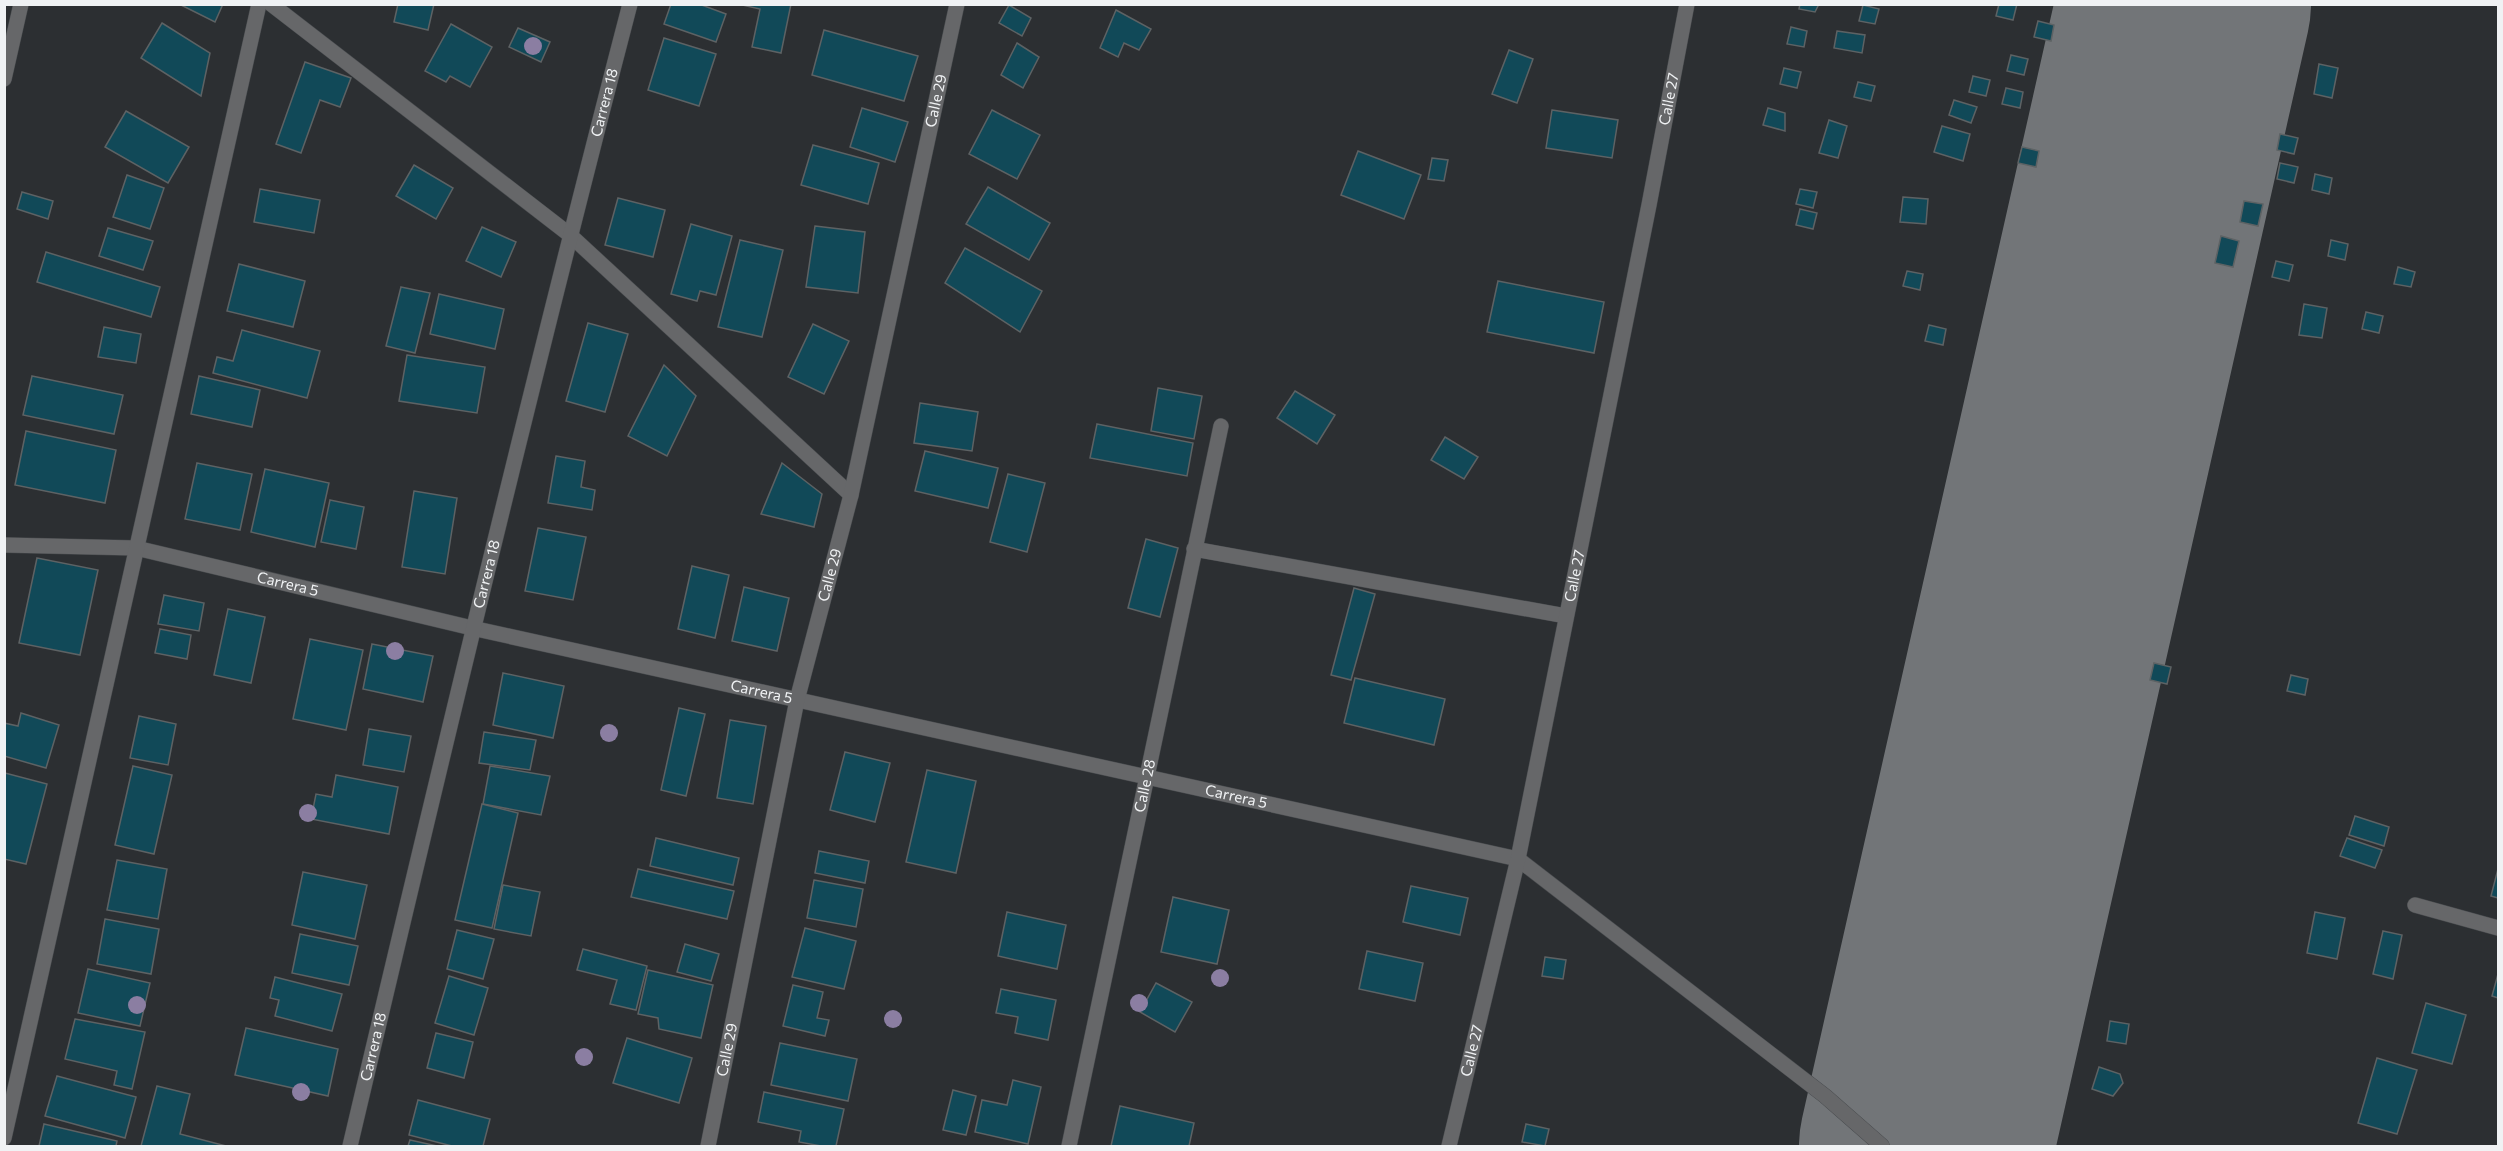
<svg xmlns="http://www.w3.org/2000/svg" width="2503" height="1151" viewBox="0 0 2503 1151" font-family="Commissioner,sans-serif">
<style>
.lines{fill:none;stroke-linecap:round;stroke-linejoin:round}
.runway{stroke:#727578;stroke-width:254}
.building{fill:#114958;stroke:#5d6264;stroke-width:1.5}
.minor-casing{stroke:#474a4d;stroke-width:16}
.minor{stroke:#666769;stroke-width:15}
.tree{fill:#8b7ea2}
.labels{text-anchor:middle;stroke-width:6;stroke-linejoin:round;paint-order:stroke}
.street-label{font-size:15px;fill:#f0f2f4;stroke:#161718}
</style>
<rect width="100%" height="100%" fill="#2c2f32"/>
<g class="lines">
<!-- runway -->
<path class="runway" d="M 1926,1146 L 2184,4"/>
</g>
<!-- building -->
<g class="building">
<path d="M 179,4 L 223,4 L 215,22 Z"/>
<path d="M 398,4 L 434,4 L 428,30 L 394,22 Z"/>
<path d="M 671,4 L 699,4 L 726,14 L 716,42 L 664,24 Z"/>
<path d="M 738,4 L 791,4 L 781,53 L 752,47 L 760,9 Z"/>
<path d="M 1800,4 L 1819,4 L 1815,12 L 1799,9 Z"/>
<path d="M 1999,4 L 2017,4 L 2013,20 L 1996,16 Z"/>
<path d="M 1009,5 L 1031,18 L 1022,36 L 999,23 Z"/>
<path d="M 1863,5 L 1879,9 L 1875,24 L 1859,21 Z"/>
<path d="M 1116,10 L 1151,29 L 1139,50 L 1124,43 L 1118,57 L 1100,48 Z"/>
<path d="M 2038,21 L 2054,25 L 2051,41 L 2034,37 Z"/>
<path d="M 162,23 L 210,53 L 201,96 L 141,58 Z"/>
<path d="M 451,24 L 492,47 L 470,87 L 450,76 L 446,82 L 425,71 Z"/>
<path d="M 1791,27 L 1807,31 L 1804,47 L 1787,44 Z"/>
<path d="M 518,28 L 550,42 L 541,62 L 509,47 Z"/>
<path d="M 824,30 L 918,56 L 904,101 L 812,75 Z"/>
<path d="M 1837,31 L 1865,35 L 1862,53 L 1834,48 Z"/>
<path d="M 664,38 L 716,54 L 699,106 L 648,90 Z"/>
<path d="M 1017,43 L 1039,57 L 1023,88 L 1001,75 Z"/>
<path d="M 1509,50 L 1533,59 L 1517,103 L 1492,94 Z"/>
<path d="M 2011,55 L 2028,59 L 2024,75 L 2007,71 Z"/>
<path d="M 305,62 L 351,78 L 340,107 L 320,100 L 301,153 L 276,144 Z"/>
<path d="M 2319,64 L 2338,68 L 2332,98 L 2314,94 Z"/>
<path d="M 1784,68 L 1801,72 L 1797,88 L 1780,84 Z"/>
<path d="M 1973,76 L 1990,80 L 1986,96 L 1969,92 Z"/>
<path d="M 1858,82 L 1875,86 L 1871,101 L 1854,97 Z"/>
<path d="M 2006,88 L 2023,92 L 2020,108 L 2002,104 Z"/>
<path d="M 1954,100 L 1977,107 L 1971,123 L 1949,115 Z"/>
<path d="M 862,108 L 908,122 L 895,162 L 850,147 Z"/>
<path d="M 1768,108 L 1785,113 L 1785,131 L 1763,125 Z"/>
<path d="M 992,110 L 1040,135 L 1017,179 L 969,154 Z"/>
<path d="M 1552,110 L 1618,120 L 1612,158 L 1546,148 Z"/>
<path d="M 126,111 L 189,147 L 168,183 L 105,147 Z"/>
<path d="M 1829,120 L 1847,126 L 1838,158 L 1819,153 Z"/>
<path d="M 1942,126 L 1970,134 L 1963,161 L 1934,152 Z"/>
<path d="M 2280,134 L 2298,138 L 2294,154 L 2277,150 Z"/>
<path d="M 813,145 L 879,163 L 868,204 L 801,185 Z"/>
<path d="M 2022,147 L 2039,151 L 2036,167 L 2018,163 Z"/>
<path d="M 1358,151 L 1421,175 L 1404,219 L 1341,195 Z"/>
<path d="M 1432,158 L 1448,160 L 1444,181 L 1428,179 Z"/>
<path d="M 2280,163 L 2298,167 L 2294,183 L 2277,179 Z"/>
<path d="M 414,165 L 453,188 L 436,219 L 396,196 Z"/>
<path d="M 2315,174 L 2332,178 L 2329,194 L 2312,190 Z"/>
<path d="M 127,175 L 164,188 L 150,229 L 113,217 Z"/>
<path d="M 988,187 L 1050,223 L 1029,260 L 966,224 Z"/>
<path d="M 260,189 L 320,200 L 314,233 L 254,222 Z"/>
<path d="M 1800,189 L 1817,192 L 1813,208 L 1796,204 Z"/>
<path d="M 22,192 L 53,201 L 48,219 L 17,209 Z"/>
<path d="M 1903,197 L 1928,199 L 1926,224 L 1900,222 Z"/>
<path d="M 618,198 L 665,210 L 653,257 L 605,245 Z"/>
<path d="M 2244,201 L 2263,204 L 2258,226 L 2240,222 Z"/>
<path d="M 1800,209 L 1817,213 L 1813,229 L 1796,225 Z"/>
<path d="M 691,224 L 732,236 L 716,295 L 700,291 L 697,301 L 671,294 Z"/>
<path d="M 815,226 L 865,232 L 858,293 L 806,287 Z"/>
<path d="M 482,227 L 516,242 L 501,277 L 466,261 Z"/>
<path d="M 108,228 L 153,241 L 143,270 L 99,256 Z"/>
<path d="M 2221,236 L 2239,241 L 2233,267 L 2215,263 Z"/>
<path d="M 740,240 L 783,250 L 762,337 L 718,327 Z"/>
<path d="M 2331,240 L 2348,244 L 2345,260 L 2328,256 Z"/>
<path d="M 965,248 L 1042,291 L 1020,332 L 945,283 Z"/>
<path d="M 46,252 L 160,287 L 151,317 L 37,282 Z"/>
<path d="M 2276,261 L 2293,265 L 2289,281 L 2272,277 Z"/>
<path d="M 239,264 L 305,281 L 293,327 L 227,311 Z"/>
<path d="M 2398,267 L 2415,272 L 2411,287 L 2394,284 Z"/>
<path d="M 1907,271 L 1923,274 L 1920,290 L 1903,286 Z"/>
<path d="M 1498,281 L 1604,302 L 1594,353 L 1487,332 Z"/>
<path d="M 401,287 L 430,293 L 415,353 L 386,346 Z"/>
<path d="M 439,294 L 504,309 L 495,349 L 430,334 Z"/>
<path d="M 2304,304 L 2327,308 L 2322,338 L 2299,335 Z"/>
<path d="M 2366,312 L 2383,316 L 2379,333 L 2362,329 Z"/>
<path d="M 588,323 L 628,334 L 605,412 L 566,401 Z"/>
<path d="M 813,324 L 849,341 L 824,394 L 788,377 Z"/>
<path d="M 1929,325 L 1946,329 L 1943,345 L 1925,341 Z"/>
<path d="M 104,327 L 141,334 L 136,363 L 98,357 Z"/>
<path d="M 242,330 L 320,351 L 307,398 L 213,373 L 217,357 L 233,361 Z"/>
<path d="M 407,355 L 485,367 L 477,413 L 399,401 Z"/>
<path d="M 664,365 L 696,396 L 667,456 L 628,436 Z"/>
<path d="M 32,376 L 123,395 L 114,434 L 23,415 Z"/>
<path d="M 199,376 L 260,390 L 252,427 L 191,414 Z"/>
<path d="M 1158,388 L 1202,396 L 1194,439 L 1151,431 Z"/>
<path d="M 1295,391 L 1335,415 L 1317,444 L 1277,418 Z"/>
<path d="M 920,403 L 978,412 L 972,451 L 914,443 Z"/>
<path d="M 1097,424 L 1193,443 L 1187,476 L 1090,458 Z"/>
<path d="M 26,431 L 116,450 L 105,503 L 15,485 Z"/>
<path d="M 1445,437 L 1478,457 L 1464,479 L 1431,460 Z"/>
<path d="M 925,451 L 998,468 L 988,508 L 915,491 Z"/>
<path d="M 556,456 L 585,461 L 581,487 L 595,490 L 592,510 L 548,503 Z"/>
<path d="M 197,463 L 252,474 L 240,530 L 185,519 Z"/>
<path d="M 782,463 L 822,494 L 814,527 L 761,514 Z"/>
<path d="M 265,469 L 329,483 L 315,547 L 251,532 Z"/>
<path d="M 1008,474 L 1045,483 L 1027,552 L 990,542 Z"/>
<path d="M 414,491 L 457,498 L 445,574 L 402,567 Z"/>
<path d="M 330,500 L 364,507 L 356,549 L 321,542 Z"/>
<path d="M 538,528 L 586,537 L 573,600 L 525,591 Z"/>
<path d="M 1146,539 L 1178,548 L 1160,617 L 1128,608 Z"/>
<path d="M 37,558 L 98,570 L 80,655 L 19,643 Z"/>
<path d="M 692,566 L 729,575 L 715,638 L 678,629 Z"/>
<path d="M 744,587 L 789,598 L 777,651 L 732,641 Z"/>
<path d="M 1354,588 L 1375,594 L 1351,680 L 1331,675 Z"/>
<path d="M 164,595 L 204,603 L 199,631 L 158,624 Z"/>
<path d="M 228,609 L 265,617 L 251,683 L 214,675 Z"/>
<path d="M 160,629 L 191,635 L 187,659 L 155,653 Z"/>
<path d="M 310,639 L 363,650 L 346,730 L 293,719 Z"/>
<path d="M 372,644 L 433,656 L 423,702 L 363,689 Z"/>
<path d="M 2154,663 L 2171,667 L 2167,684 L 2150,680 Z"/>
<path d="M 503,673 L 564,686 L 553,738 L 493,725 Z"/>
<path d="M 2291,675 L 2308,679 L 2305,695 L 2287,691 Z"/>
<path d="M 1355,678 L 1445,699 L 1434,745 L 1344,723 Z"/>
<path d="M 679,708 L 705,714 L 686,796 L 661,790 Z"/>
<path d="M 21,713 L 59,725 L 46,768 L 4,756 L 4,723 L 18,726 Z"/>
<path d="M 139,716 L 176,724 L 168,765 L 130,758 Z"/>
<path d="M 730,720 L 766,726 L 753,804 L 717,798 Z"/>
<path d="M 369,729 L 411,736 L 404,772 L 363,765 Z"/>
<path d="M 484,732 L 536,740 L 530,770 L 479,763 Z"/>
<path d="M 845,752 L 890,763 L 875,822 L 830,810 Z"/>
<path d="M 133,766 L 172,775 L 154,854 L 115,845 Z"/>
<path d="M 490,766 L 550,776 L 541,815 L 483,804 Z"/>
<path d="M 927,770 L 976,781 L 956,873 L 906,862 Z"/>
<path d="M 5,773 L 47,784 L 26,864 L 4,859 Z"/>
<path d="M 336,775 L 398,787 L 389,834 L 311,819 L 316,794 L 332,797 Z"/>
<path d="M 482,804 L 518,813 L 492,928 L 455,920 Z"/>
<path d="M 2355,816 L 2389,827 L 2384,846 L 2349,835 Z"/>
<path d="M 656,838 L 739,858 L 733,885 L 650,866 Z"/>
<path d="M 2347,838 L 2382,850 L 2375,868 L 2340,856 Z"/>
<path d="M 819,851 L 869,861 L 865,883 L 815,873 Z"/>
<path d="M 117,860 L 167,869 L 158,919 L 107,910 Z"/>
<path d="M 638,869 L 734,891 L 727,919 L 631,897 Z"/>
<path d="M 2498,869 L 2498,898 L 2491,896 Z"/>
<path d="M 303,872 L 367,885 L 355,939 L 292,925 Z"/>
<path d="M 814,880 L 863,889 L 856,927 L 807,918 Z"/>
<path d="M 503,885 L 540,892 L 531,936 L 494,929 Z"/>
<path d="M 1411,886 L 1468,898 L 1460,935 L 1403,922 Z"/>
<path d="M 1173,897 L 1229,910 L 1217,964 L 1161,952 Z"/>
<path d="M 1007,912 L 1066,925 L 1057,969 L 998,956 Z"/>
<path d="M 2315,912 L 2345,918 L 2337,959 L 2307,953 Z"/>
<path d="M 105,919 L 159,929 L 151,974 L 97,964 Z"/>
<path d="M 805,928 L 856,941 L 844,989 L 792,977 Z"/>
<path d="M 457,930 L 494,939 L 483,979 L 447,969 Z"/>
<path d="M 2383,931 L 2402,935 L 2393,979 L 2373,974 Z"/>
<path d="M 300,934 L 358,946 L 349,985 L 292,973 Z"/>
<path d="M 685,944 L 719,954 L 711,981 L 677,972 Z"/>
<path d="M 583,949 L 647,966 L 636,1010 L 610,1004 L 617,980 L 577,970 Z"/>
<path d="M 1367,951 L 1423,963 L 1415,1001 L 1359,989 Z"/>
<path d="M 1545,957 L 1566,960 L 1563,979 L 1542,976 Z"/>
<path d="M 88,969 L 150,983 L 140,1026 L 78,1013 Z"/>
<path d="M 648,970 L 713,985 L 701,1038 L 659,1029 L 658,1018 L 638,1014 Z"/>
<path d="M 2498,974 L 2498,998 L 2492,996 Z"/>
<path d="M 449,976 L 488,988 L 474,1035 L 435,1023 Z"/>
<path d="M 275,977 L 342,994 L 332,1031 L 275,1016 L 279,1000 L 270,998 Z"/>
<path d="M 1156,983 L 1192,1002 L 1175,1032 L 1140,1012 Z"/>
<path d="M 793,985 L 823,992 L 817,1018 L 829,1020 L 825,1036 L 783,1026 Z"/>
<path d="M 1001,989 L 1056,1000 L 1048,1040 L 1015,1033 L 1018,1017 L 996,1013 Z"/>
<path d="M 2426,1003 L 2466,1015 L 2452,1064 L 2412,1053 Z"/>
<path d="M 75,1019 L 145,1032 L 132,1089 L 114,1085 L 117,1071 L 65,1059 Z"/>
<path d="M 2110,1021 L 2129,1024 L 2126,1044 L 2107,1041 Z"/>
<path d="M 246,1028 L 338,1049 L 328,1096 L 235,1075 Z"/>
<path d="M 436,1033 L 473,1042 L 464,1078 L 427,1068 Z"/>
<path d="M 627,1038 L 692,1058 L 679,1103 L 613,1083 Z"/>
<path d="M 780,1043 L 857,1059 L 848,1101 L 771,1085 Z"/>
<path d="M 2377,1058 L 2417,1070 L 2397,1134 L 2358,1123 Z"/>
<path d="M 2099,1067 L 2120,1074 L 2123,1083 L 2113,1096 L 2092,1089 Z"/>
<path d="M 57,1076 L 136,1097 L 125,1138 L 45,1116 Z"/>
<path d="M 1013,1080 L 1041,1087 L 1028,1144 L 975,1132 L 982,1100 L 1007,1105 Z"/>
<path d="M 157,1086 L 190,1094 L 180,1134 L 226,1146 L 141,1146 Z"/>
<path d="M 953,1090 L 976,1096 L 966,1135 L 943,1130 Z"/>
<path d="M 764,1092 L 844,1109 L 836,1146 L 821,1146 L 799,1142 L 801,1131 L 758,1122 Z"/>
<path d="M 418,1100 L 490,1119 L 483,1146 L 452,1146 L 409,1135 Z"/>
<path d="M 1120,1106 L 1194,1123 L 1189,1146 L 1111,1146 Z"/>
<path d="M 44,1124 L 117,1141 L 116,1146 L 39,1146 Z"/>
<path d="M 1526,1124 L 1549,1129 L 1545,1146 L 1522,1142 Z"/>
<path d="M 410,1140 L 437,1146 L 408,1146 Z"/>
</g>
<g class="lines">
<!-- minor casing -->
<g class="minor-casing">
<g id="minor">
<path d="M 271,4 L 570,235 L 851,495"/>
<path d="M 4,79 L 21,4"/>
<path id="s1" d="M 4,545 L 136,548 L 472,628 L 1518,859 L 1825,1096 L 1882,1146"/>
<path d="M 1194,549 L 1566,616"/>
<path d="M 2415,905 L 2498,928"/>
<path d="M 4,1138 L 259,4"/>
<path id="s2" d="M 350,1146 C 440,765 531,384 630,4"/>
<path id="s3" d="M 708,1146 L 797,700 L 851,495 L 957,4"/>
<path id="s4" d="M 1069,1146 L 1221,426"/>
<path id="s5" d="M 1449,1146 L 1518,859 L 1649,205 L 1687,4"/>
</g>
</g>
<!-- minor -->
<use href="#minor" class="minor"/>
</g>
<!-- trees -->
<g class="tree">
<circle cx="533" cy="46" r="9"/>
<circle cx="395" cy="651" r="9"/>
<circle cx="609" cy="733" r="9"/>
<circle cx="308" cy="813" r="9"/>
<circle cx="1220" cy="978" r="9"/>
<circle cx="1139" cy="1003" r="9"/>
<circle cx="137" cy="1005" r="9"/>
<circle cx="893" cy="1019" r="9"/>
<circle cx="584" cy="1057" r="9"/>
<circle cx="301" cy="1092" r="9"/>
</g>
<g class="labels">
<!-- street labels -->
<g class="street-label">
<text dy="5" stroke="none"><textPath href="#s5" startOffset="1070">Calle 27</textPath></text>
<text dy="5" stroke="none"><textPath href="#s3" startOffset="1070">Calle 29</textPath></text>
<text dy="5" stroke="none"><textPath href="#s2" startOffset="1074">Carrera 18</textPath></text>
<text dy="5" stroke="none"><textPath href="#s2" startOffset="588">Carrera 18</textPath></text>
<text dy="5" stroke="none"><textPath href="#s3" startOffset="584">Calle 29</textPath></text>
<text dy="5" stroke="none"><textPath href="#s5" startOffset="584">Calle 27</textPath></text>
<text dy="5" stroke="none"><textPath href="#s1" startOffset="288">Carrera 5</textPath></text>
<text dy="5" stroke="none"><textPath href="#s1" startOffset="774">Carrera 5</textPath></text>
<text dy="5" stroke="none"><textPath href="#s4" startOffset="368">Calle 28</textPath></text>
<text dy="5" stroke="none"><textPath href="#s1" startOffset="1260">Carrera 5</textPath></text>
<text dy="5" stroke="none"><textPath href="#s2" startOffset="102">Carrera 18</textPath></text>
<text dy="5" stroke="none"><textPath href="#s3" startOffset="98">Calle 29</textPath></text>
<text dy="5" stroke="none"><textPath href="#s5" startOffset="98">Calle 27</textPath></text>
</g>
</g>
<!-- border -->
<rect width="2503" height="1151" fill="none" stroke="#f0f2f4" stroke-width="12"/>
</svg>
